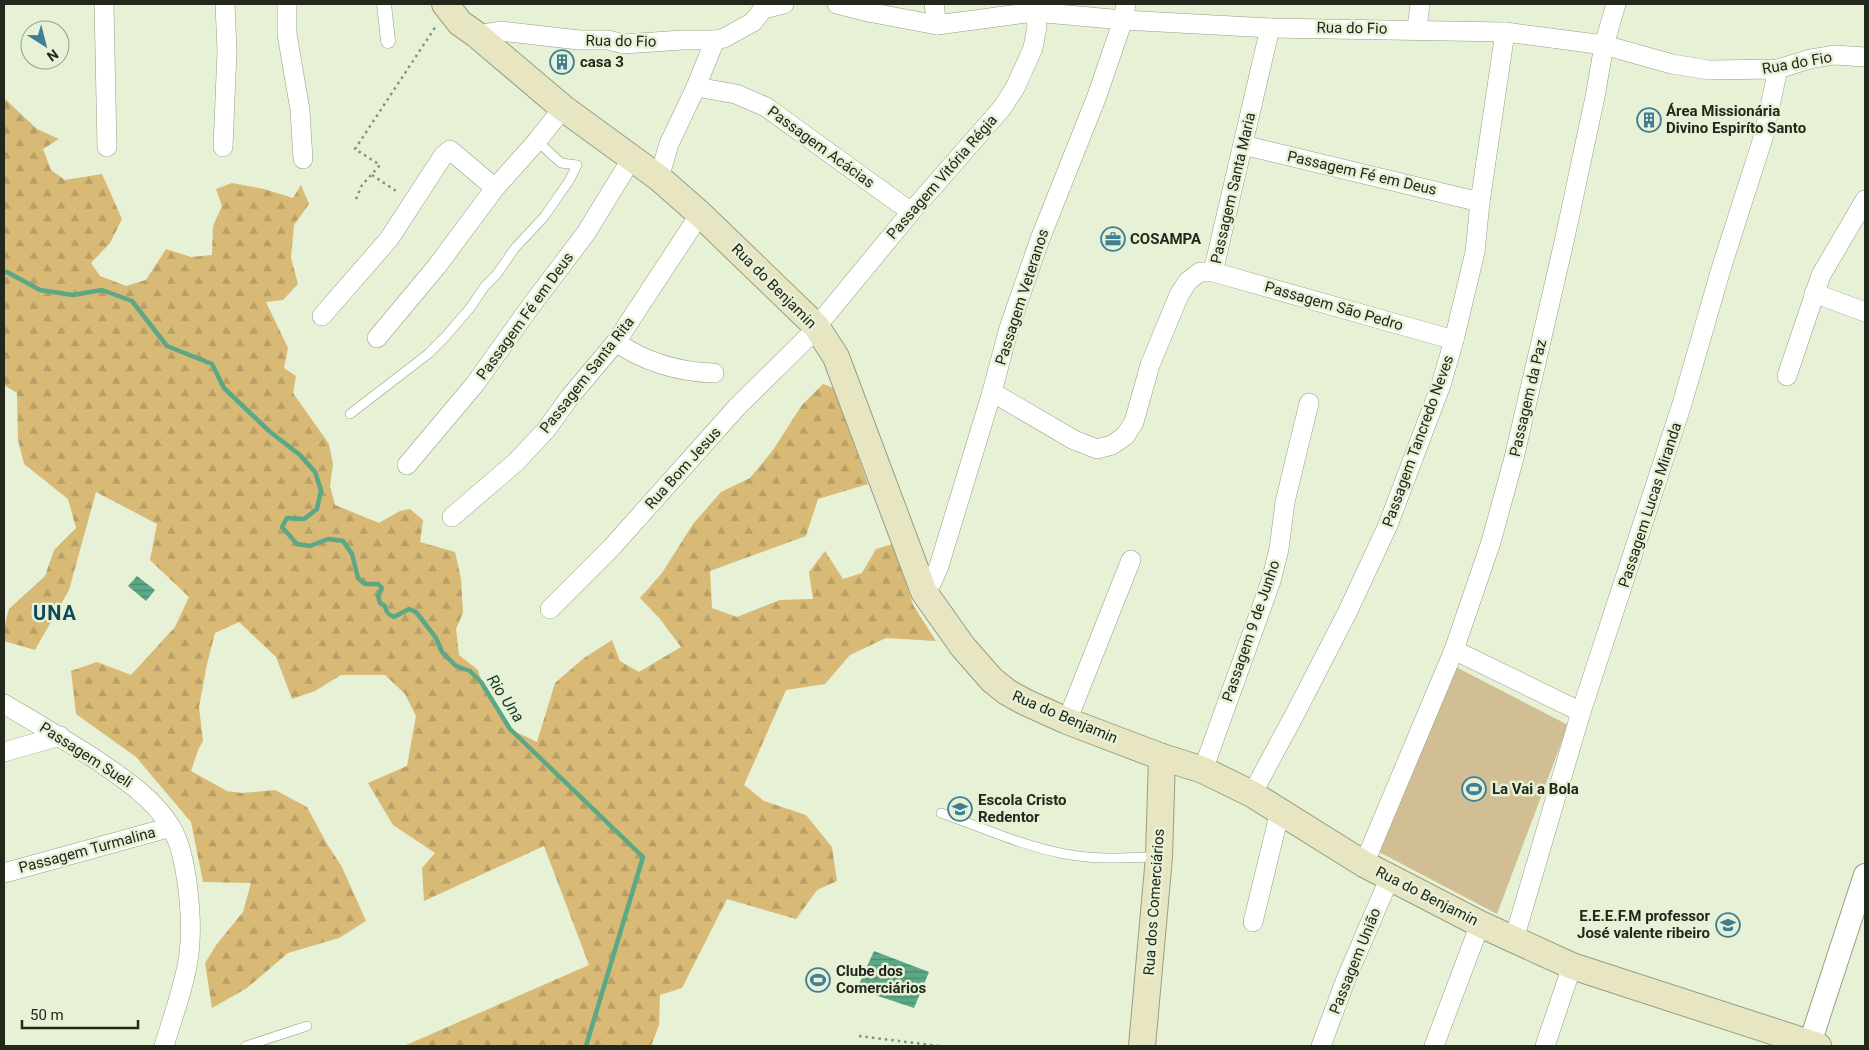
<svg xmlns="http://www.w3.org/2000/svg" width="1869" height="1050" viewBox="0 0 1869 1050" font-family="Roboto,sans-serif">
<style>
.grass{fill:#d1be94}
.forest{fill:url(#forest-firs)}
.water{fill:url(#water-rules)}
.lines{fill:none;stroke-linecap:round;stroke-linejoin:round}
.stream{stroke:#5ba887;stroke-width:4.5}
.service-casing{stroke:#959f84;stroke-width:10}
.pedestrian-casing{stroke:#959f84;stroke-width:15}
.minor-casing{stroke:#959f84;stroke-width:20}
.tertiary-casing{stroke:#959f84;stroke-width:24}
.secondary-casing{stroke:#959f84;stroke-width:28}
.path{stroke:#89907c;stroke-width:2.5;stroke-dasharray:2.5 4;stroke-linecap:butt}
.service{stroke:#fff;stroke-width:9}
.pedestrian{stroke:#fff;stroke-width:14}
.minor{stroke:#fff;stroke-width:19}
.tertiary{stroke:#fff;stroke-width:22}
.secondary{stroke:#e8e6c2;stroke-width:26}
.labels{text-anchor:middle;stroke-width:5;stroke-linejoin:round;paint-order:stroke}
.street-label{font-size:15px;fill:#23271c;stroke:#e6f1d5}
.poi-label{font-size:15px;font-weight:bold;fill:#23271c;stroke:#e6f1d5;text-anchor:start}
.water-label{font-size:16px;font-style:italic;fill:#16392b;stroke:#e6f1d5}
.district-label{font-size:20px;font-weight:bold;letter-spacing:1px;fill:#124757;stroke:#e6f1d5}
</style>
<defs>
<pattern id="forest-firs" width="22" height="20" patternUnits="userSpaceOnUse" patternTransform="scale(1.25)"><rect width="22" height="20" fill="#d8b976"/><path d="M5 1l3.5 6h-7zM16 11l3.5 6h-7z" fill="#b99f66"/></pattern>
<pattern id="water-rules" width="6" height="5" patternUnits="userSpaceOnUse" patternTransform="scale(1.25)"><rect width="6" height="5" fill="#5ba887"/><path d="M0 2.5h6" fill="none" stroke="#4b896e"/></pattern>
</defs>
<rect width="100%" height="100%" fill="#e6f1d5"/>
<!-- grass -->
<path class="grass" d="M 1454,666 L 1568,725 L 1497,914 L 1379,852 Z"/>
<!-- forest -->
<path class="forest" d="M 4,98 L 37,129 L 59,139 L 43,149 L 51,170 L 65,180 L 102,174 L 122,219 L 110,243 L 91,263 L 100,276 L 126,286 L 146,280 L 166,249 L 191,257 L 212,255 L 213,226 L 222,206 L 216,189 L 232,183 L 264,189 L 293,198 L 301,185 L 309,204 L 294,225 L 291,258 L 298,284 L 283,300 L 266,302 L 288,348 L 284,368 L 296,376 L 293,393 L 329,444 L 333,464 L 330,486 L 335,505 L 379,523 L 400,511 L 410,509 L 423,520 L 420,542 L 455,552 L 461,579 L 463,613 L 456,629 L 459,655 L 478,670 L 482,682 L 510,729 L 537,742 L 555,683 L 584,658 L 612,640 L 620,661 L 639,672 L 681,647 L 660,619 L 640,598 L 662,573 L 693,524 L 721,492 L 750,478 L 773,450 L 802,405 L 823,384 L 834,388 L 868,484 L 818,499 L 806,536 L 710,571 L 712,608 L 737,617 L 780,600 L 813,599 L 809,572 L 825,551 L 843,579 L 862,573 L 876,549 L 893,544 L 913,605 L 936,641 L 886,638 L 850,655 L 825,684 L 786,690 L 744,785 L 764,801 L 806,815 L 832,847 L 837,881 L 817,890 L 796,919 L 727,899 L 682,988 L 660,995 L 659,1025 L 651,1046 L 404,1046 L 589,965 L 544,846 L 424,901 L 422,868 L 435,853 L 393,825 L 368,783 L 407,766 L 416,716 L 405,694 L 385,675 L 341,675 L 315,691 L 292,699 L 276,657 L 239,622 L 215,633 L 207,664 L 199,707 L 203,741 L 198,750 L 191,771 L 227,791 L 242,793 L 275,790 L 307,807 L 327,844 L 342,867 L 366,921 L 339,938 L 288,953 L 247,988 L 212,1008 L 205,963 L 217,944 L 243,912 L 251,883 L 203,882 L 191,822 L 136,757 L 76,714 L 71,671 L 97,662 L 131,675 L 175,627 L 189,597 L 150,560 L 157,524 L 96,492 L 69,590 L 35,650 L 4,641 L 4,628 L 9,609 L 45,576 L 54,550 L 76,528 L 68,499 L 24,464 L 18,440 L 17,393 L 4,385 Z"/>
<!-- water -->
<g class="water">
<path d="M 137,576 L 155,590 L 146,601 L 128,586 Z"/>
<path d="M 874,951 L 929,972 L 914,1008 L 857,989 Z"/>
</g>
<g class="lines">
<!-- stream -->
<path class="stream" d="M 4,272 L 7,272 L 40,290 L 73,295 L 102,290 L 132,301 L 167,346 L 212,364 L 224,388 L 269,431 L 300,455 L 315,472 L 321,490 L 317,509 L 304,519 L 287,518 L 282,527 L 297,544 L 310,546 L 328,539 L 343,541 L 352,554 L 358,578 L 365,584 L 378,584 L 382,588 L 378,596 L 380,603 L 385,606 C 386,612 388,615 394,617 L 409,609 L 416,612 L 423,621 L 436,638 L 442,652 L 456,666 L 470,671 L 481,682 L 510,729 L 643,857 L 586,1046"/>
<!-- service casing -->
<g class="service-casing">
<g id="service">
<path d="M 350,414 L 428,354 L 446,336 L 470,308 L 485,286 L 497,274 L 515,248 L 544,217 L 569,181 L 577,165 L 561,163 L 537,141"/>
<path d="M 941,813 C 981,827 1022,846 1065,854 C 1095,860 1126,858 1156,857"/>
<path d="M 246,1046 L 307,1026"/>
</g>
</g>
<!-- pedestrian casing -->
<g class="pedestrian-casing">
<path id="pedestrian" d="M 384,4 L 388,41"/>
</g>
<!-- minor casing -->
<g class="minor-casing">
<g id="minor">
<path d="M 104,4 L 107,147"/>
<path d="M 287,4 L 287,34 L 300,110 L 303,159"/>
<path d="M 837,4 L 868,12 L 937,25 L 1034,12 L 1123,20 L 1270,28 L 1505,32 L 1604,45 L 1672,64 L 1709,70 L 1778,69 L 1810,59 L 1834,55 L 1865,57"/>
<path d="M 934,4 L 937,25"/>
<path d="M 1417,29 L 1420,4"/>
<path d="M 477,35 L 500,31 L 579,40 L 608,40 L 624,44 L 683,40 L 715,40 L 724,38 L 753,22 L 763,9 L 784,4"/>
<path d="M 696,87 L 736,94 L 766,107 L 911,212"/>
<path d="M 1243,145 L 1480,202"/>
<path d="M 223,147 L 227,51 L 225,4"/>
<path d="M 659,178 L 669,144 L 696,87 L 715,40"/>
<path d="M 1213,272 L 1270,28"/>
<path d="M 1814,293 L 1865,312"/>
<path d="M 322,316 L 389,239 L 443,156 L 450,150 L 495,188"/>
<path d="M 377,338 L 437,266 L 495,188 L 537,141 L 563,108"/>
<path d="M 616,342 C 645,362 678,372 714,373"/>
<path d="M 1787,376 L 1821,275 L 1865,200"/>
<path d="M 992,392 L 1074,440 L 1097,449 L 1112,445 L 1125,436 L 1134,422 L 1150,365 L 1179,295 L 1188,281 L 1200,272 L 1213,272 L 1454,340"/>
<path d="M 407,465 L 475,384 L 533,303 L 586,233 L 632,158"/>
<path d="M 452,517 L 516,462 L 546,430 L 569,398 L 616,342 L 700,214"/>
<path d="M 924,592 L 932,582 L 939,566 L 992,392 L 1009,328 L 1040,239 L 1097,96 L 1123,20 L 1126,4"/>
<path d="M 550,609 L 612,547 L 737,407 L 808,337 L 911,212 L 1002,108 L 1015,88 L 1033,48 L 1037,26 L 1034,4"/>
<path d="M 1454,650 L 1581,712"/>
<path d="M 4,704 C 33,721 63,739 92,757 C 121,777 152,796 171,827 C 188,855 193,922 189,954 C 185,985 173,1016 164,1046"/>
<path d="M 1067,721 L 1131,560"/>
<path d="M 4,752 L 60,736"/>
<path d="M 1203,770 L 1271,581 L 1279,549 L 1285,502 L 1309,403"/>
<path d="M 1252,794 L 1296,712 L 1347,613 L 1388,525 L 1441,385 L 1454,340 L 1475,252 L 1480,202 L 1505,32"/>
<path d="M 1364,864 L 1454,650 L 1491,542 L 1514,458 L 1564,242 L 1595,97 L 1604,45 L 1616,4"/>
<path d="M 4,873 L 171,827"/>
<path d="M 1253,922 L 1280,811"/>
<path d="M 1514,939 L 1581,712 L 1682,404 L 1721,269 L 1763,138 L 1778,69"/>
<path d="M 1321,1046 L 1346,979 L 1390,877"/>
<path d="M 1434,1046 L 1480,924"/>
<path d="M 1545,1046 L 1572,966"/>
</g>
</g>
<!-- tertiary casing -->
<g class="tertiary-casing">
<path id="tertiary" d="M 1810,1043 L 1865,875"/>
</g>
<!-- secondary casing -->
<g class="secondary-casing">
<g id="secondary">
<path d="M 445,4 L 460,23 L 477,35 L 563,108 L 659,178 L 700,214 L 816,326 L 836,357 L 924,592 L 963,647 L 992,680 L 1007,692 L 1025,702 L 1067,721 L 1162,757 L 1203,770 L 1252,794 L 1364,864 L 1480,924 L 1572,966 L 1818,1046"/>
<path d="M 1142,1046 L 1159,857 L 1162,757"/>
</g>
</g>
<!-- path -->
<g class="path">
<path d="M 372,175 L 399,193"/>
<path d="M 356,199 L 362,185 L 380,165 L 355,149 L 436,26"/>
<path d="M 859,1036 L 939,1046"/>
</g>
<!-- service -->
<use href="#service" class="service"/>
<!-- pedestrian -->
<use href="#pedestrian" class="pedestrian"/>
<!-- minor -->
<use href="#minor" class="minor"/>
<!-- tertiary -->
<use href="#tertiary" class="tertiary"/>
<!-- secondary -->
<use href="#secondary" class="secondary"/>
</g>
<!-- icons -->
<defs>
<g id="building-ring" transform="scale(1.25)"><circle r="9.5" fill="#e6f1d5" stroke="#407e93" stroke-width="1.5"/><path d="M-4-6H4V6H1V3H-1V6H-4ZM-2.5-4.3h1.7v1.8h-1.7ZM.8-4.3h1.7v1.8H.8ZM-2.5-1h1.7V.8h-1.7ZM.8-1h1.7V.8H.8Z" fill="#407e93"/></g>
<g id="office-ring" transform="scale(1.25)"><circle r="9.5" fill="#e6f1d5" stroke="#407e93" stroke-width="1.5"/><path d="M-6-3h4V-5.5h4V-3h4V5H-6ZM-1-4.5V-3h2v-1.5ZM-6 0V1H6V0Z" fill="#407e93"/></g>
<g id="stadium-ring" transform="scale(1.25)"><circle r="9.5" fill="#e6f1d5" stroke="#407e93" stroke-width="1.5"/><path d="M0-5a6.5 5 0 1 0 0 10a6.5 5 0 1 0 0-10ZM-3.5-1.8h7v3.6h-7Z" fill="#407e93"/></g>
<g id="school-ring" transform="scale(1.25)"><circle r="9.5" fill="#e6f1d5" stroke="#407e93" stroke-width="1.5"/><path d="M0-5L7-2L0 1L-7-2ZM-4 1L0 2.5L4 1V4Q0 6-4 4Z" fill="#407e93"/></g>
</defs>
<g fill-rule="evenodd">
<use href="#building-ring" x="562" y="62"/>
<use href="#building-ring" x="1649" y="120"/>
<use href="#office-ring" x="1113" y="239"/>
<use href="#stadium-ring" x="1474" y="789"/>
<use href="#school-ring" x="960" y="809"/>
<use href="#school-ring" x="1728" y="925"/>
<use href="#stadium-ring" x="818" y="980"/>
</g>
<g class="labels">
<!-- street labels -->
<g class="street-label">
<text transform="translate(1352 28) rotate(1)" y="5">Rua do Fio</text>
<text transform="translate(621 41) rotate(1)" y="5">Rua do Fio</text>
<text transform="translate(1797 63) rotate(-10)" y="5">Rua do Fio</text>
<text transform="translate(821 147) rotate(36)" y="5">Passagem Acácias</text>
<text transform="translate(1362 173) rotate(13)" y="5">Passagem Fé em Deus</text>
<text transform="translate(942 177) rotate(-49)" y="5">Passagem Vitória Régia</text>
<text transform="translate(1233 188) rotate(-77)" y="5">Passagem Santa Maria</text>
<text transform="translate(774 286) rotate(45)" y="5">Rua do Benjamin</text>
<text transform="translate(1022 297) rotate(-72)" y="5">Passagem Veteranos</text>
<text transform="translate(1334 306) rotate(16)" y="5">Passagem São Pedro</text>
<text transform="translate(525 316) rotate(-54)" y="5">Passagem Fé em Deus</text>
<text transform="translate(587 375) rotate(-52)" y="5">Passagem Santa Rita</text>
<text transform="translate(1528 398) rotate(-77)" y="5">Passagem da Paz</text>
<text transform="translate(1418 441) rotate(-70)" y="5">Passagem Tancredo Neves</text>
<text transform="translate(683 468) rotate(-48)" y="5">Rua Bom Jesus</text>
<text transform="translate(1650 505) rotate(-72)" y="5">Passagem Lucas Miranda</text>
<text transform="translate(1251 631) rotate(-71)" y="5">Passagem 9 de Junho</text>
<text transform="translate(1065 717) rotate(23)" y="5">Rua do Benjamin</text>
<text transform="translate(86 755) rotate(33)" y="5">Passagem Sueli</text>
<text transform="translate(87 850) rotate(-15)" y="5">Passagem Turmalina</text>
<text transform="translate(1427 896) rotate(27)" y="5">Rua do Benjamin</text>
<text transform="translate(1154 902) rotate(-86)" y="5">Rua dos Comerciários</text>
<text transform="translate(1355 961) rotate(-68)" y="5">Passagem União</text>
</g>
<!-- poi labels -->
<g class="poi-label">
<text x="580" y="67">casa 3</text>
<text x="1666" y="116">Área Missionária<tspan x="1666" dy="17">Divino Espiríto Santo</tspan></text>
<text x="1130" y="244">COSAMPA</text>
<text x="1492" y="794">La Vai a Bola</text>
<text x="978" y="805">Escola Cristo<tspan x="978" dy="17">Redentor</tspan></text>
<text x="1710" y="921" text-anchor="end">E.E.E.F.M professor<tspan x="1710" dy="17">José valente ribeiro</tspan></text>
<text x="836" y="976">Clube dos<tspan x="836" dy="17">Comerciários</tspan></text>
</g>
<!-- water labels -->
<g class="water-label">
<text transform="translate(506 698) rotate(56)" y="6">Rio Una</text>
</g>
<!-- district labels -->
<g class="district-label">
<text x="55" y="620">UNA</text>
</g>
</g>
<!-- border -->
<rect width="1869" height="1050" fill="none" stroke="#23271c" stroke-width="10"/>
<!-- north arrow -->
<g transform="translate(45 45) rotate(144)"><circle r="24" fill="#e6f1d5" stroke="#98a08b"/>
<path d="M0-4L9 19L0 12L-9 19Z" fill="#407e93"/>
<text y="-8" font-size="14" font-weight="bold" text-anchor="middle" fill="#23271c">N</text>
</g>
<!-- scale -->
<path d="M22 1020v8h116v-8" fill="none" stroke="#23271c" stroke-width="2.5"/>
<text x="30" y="1020" font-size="15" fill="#23271c" stroke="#e6f1d5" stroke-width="4" paint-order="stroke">50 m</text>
</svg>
